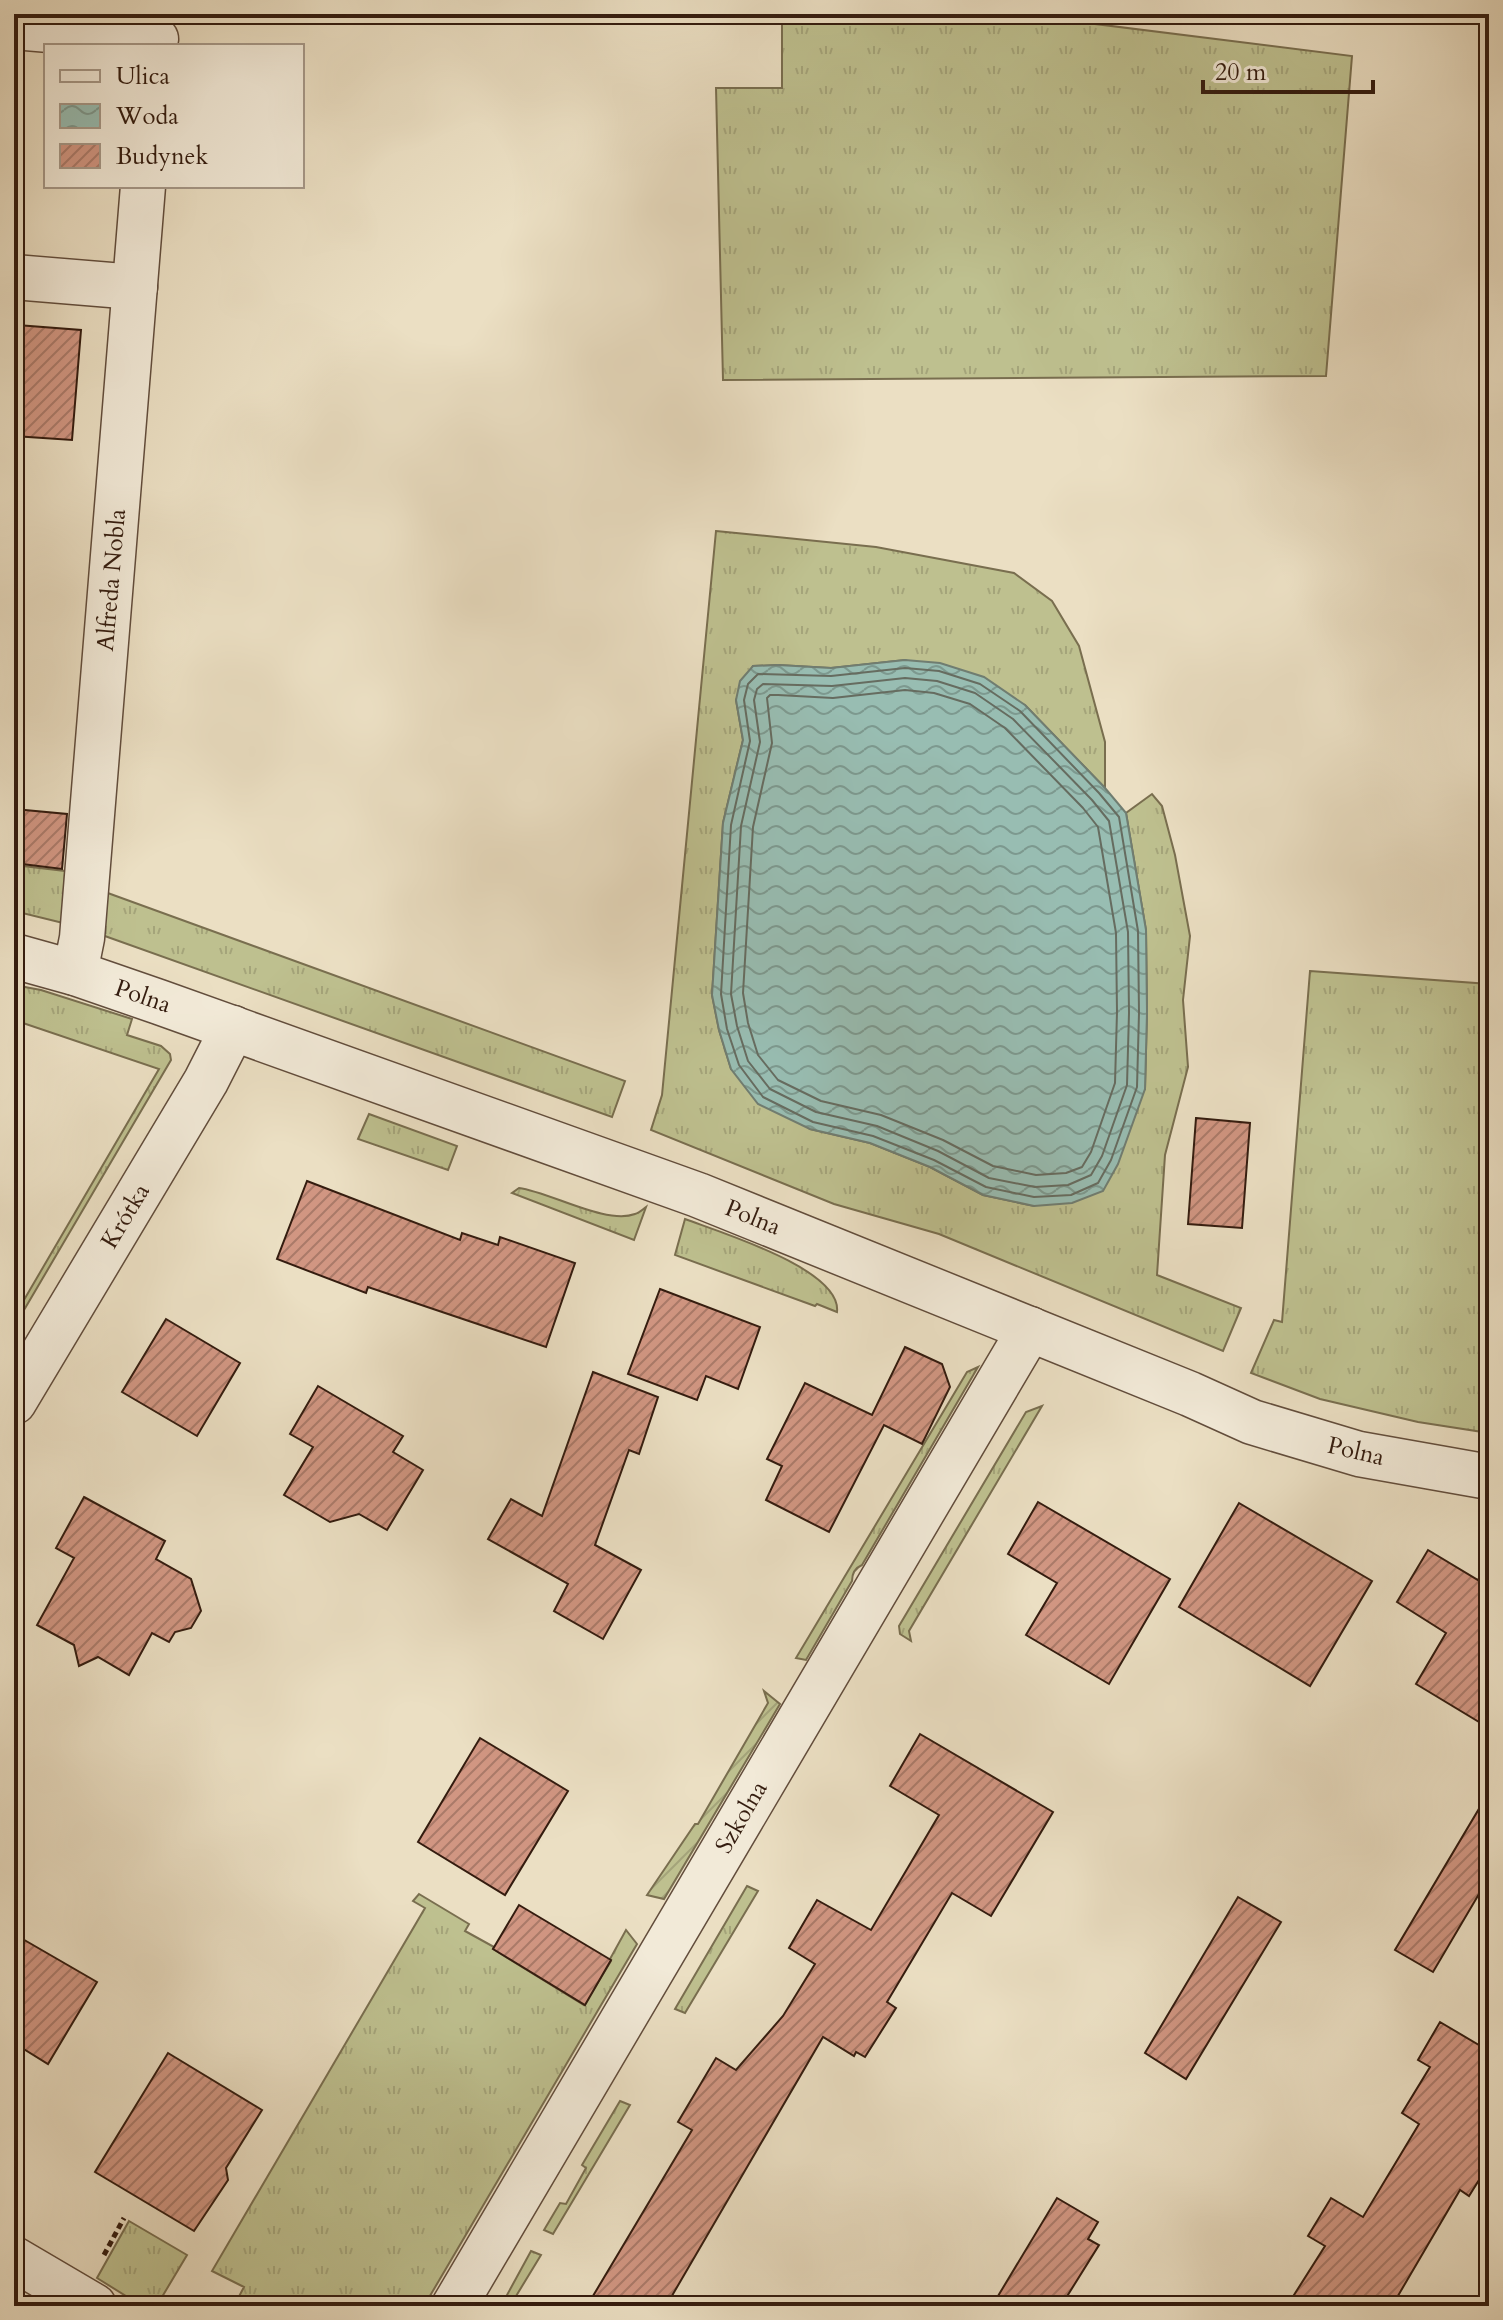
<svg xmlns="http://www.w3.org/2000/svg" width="1503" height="2320" viewBox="0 0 1503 2320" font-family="Cardo,serif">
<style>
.grass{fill:url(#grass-tufts);stroke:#796e4f;stroke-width:2}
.garden{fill:url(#garden-furrows);stroke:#796e4f;stroke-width:2}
.water{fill:url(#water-waves);stroke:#707d71;stroke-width:2}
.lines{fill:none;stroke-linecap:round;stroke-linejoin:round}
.shore{stroke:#666c60;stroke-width:2}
.building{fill:url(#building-hatch);stroke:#341c0f;stroke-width:2}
.minor-casing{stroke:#624d3c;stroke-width:47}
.path{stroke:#341c0f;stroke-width:5;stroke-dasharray:6 4;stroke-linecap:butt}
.minor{stroke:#f2ead8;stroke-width:44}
.labels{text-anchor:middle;stroke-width:8;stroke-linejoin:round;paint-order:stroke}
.street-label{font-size:24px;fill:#341c0f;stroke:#f2ead8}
</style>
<defs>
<pattern id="grass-tufts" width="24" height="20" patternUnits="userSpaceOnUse" patternTransform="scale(2)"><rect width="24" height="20" fill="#bec08f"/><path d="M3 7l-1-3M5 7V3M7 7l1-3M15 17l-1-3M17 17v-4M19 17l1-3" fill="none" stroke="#a4a47a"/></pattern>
<pattern id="garden-furrows" width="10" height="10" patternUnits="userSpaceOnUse" patternTransform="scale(2)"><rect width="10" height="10" fill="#bec08f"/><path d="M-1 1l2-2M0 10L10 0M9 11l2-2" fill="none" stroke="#a4a47a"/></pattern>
<pattern id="water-waves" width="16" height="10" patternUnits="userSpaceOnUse" patternTransform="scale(2)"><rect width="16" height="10" fill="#98bdb2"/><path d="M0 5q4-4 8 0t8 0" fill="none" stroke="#7d998f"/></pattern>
<pattern id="building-hatch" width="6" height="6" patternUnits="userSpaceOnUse" patternTransform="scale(2)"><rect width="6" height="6" fill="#d19682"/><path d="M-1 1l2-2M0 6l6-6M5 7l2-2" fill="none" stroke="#aa7a69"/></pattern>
</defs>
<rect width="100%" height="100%" fill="#ebdfc3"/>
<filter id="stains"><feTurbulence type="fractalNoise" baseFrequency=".0025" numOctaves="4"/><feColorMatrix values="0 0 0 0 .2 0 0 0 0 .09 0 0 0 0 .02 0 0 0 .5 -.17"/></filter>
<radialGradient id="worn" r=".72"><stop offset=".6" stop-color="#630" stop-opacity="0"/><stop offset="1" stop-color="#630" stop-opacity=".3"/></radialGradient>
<!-- grass -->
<g class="grass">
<path d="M 782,14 L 1015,14 L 1352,56 L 1326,376 L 723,380 L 716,88 L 782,88 Z"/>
<path d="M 716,531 L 876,547 L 1014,573 L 1052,601 L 1079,646 L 1105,742 L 1105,788 L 1025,705 L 905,660 L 831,668 L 778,665 L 753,666 L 736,700 L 743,740 L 723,823 L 712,995 L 719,1030 L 731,1069 L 810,1129 L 870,1143 L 930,1167 L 983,1195 L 1034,1206 L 1145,1089 L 1147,1013 L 1146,930 L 1126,813 L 1152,794 L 1162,806 L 1175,855 L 1190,936 L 1183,1000 L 1188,1067 L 1165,1155 L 1157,1275 L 1241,1308 L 1223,1351 L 939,1234 L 834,1204 L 651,1130 L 662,1095 Z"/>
<path d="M 14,865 L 65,871 L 63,923 L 14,911 Z"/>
<path d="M 105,892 L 625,1081 L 612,1117 L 102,935 Z"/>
<path d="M 1310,971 L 1489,984 L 1489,1433 L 1418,1422 L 1320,1399 L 1251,1373 L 1274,1320 L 1282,1322 Z"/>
<path d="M 14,985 L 41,990 L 132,1019 L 127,1035 L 161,1046 L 170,1054 L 171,1060 L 14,1327 L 14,1317 L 159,1069 L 14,1020 Z"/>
<path d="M 369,1114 L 457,1146 L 448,1170 L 358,1139 Z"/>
<path d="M 519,1188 C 550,1192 606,1225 635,1214 C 639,1213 642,1210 646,1207 L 634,1240 L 512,1193 Z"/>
<path d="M 685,1219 C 719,1232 842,1269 837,1312 L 817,1304 L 815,1306 L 675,1255 Z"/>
<path d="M 978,1367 L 862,1565 C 855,1568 852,1573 852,1581 L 806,1660 L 796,1658 L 967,1372 Z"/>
<path d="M 1042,1406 L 909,1631 L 911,1641 L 900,1634 L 899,1626 L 1026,1412 Z"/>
<path d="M 747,1886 L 758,1891 L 685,2013 L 675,2009 Z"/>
<path d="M 419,1894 L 469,1924 L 465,1931 L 494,1947 L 493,1949 L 584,2005 L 611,1961 L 610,1959 L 626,1930 L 637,1944 L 424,2306 L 234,2306 L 244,2287 L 212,2271 L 425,1908 L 413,1901 Z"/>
<path d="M 620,2101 L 630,2105 L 553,2234 L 544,2230 L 560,2203 L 566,2204 L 586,2168 L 582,2165 Z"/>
<path d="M 129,2221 L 187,2255 L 159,2302 L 150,2306 L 142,2306 L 97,2278 Z"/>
<path d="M 531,2251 L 541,2255 L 510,2306 L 501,2306 Z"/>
</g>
<!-- garden -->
<path class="garden" d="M 764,1691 L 780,1704 L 664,1899 L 647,1895 L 695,1824 L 698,1824 L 768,1703 Z"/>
<!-- water -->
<path class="water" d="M 905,660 L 940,663 L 984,677 L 1025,705 L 1105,788 L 1126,813 L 1146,930 L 1147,1013 L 1145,1089 L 1118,1164 L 1103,1191 L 1072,1203 L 1034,1206 L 983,1195 L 930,1167 L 870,1143 L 810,1129 L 758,1104 L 731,1069 L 719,1030 L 712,995 L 723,823 L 743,740 L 736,700 L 740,681 L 753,666 L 778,665 L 831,668 Z"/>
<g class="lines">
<!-- shore -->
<g class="shore">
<path d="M 905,668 L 939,671 L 980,684 L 1020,711 L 1099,793 L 1119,817 L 1138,931 L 1139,1013 L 1137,1087 L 1111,1160 L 1098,1183 L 1071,1195 L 1034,1197 L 986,1187 L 934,1160 L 873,1136 L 813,1122 L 763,1097 L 739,1065 L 727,1029 L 721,994 L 731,825 L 750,741 L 744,700 L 748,684 L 758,674 L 831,676 Z"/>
<path d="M 905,678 L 937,681 L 975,693 L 1013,719 L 1092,800 L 1109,821 L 1128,932 L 1129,1013 L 1127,1085 L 1102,1156 L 1091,1175 L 1068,1185 L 1035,1187 L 989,1178 L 938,1151 L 877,1126 L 816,1112 L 770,1089 L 748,1061 L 737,1026 L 731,994 L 741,826 L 760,742 L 754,700 L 757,689 L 763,684 L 832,686 Z"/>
<path d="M 905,690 L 934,693 L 970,704 L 1005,728 L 1083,808 L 1098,827 L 1116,933 L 1117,1012 L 1115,1083 L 1091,1152 L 1082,1167 L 1066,1173 L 1036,1175 L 993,1166 L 943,1140 L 881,1115 L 821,1101 L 778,1080 L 758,1055 L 748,1023 L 743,993 L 753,827 L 772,743 L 767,698 L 770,695 L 778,695 L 833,698 Z"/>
</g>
</g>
<!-- building -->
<g class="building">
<path d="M 17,325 L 81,330 L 72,440 L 14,436 L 14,360 Z"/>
<path d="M 14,809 L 67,814 L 62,869 L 14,863 Z"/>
<path d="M 1196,1118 L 1250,1123 L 1242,1228 L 1188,1224 Z"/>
<path d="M 307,1181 L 460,1240 L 462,1233 L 498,1245 L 500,1237 L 575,1263 L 546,1347 L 368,1287 L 366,1293 L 277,1259 Z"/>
<path d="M 660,1289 L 760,1327 L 738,1389 L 706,1376 L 697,1400 L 628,1374 Z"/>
<path d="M 166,1319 L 240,1363 L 197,1436 L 122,1392 Z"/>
<path d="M 905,1347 L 942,1364 L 950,1387 L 922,1444 L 884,1425 L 829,1532 L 766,1500 L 782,1466 L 767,1459 L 805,1383 L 872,1415 Z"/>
<path d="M 593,1372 L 658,1397 L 639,1454 L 629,1450 L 595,1545 L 641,1570 L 603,1639 L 554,1611 L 568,1584 L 488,1539 L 511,1499 L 542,1516 Z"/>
<path d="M 318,1386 L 403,1436 L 393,1452 L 423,1470 L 387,1530 L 359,1514 L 330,1522 L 284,1495 L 313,1447 L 290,1434 Z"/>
<path d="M 84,1497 L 165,1541 L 156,1559 L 191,1579 L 201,1611 L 191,1628 L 175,1632 L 169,1642 L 152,1633 L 129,1675 L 98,1657 L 79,1666 L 74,1645 L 37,1625 L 74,1558 L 56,1548 Z"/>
<path d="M 1038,1502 L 1170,1579 L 1109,1684 L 1026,1635 L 1057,1583 L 1008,1554 Z"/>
<path d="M 1239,1503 L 1372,1581 L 1310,1686 L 1179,1607 Z"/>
<path d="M 1428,1550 L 1478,1580 L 1489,1561 L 1489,1728 L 1416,1684 L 1446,1633 L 1397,1602 Z"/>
<path d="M 920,1734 L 1053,1812 L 991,1916 L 952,1893 L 887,2002 L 896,2008 L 865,2057 L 856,2052 L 854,2056 L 823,2037 L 666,2306 L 587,2306 L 692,2130 L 678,2122 L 716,2058 L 736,2070 L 783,2016 L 815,1964 L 789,1948 L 817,1900 L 871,1930 L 939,1815 L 890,1786 Z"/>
<path d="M 480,1738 L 568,1791 L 505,1895 L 418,1842 Z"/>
<path d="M 1489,1792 L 1489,1877 L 1433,1972 L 1395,1950 Z"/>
<path d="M 1238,1897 L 1281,1922 L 1186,2079 L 1145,2053 Z"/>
<path d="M 519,1905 L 611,1960 L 585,2005 L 493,1949 Z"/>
<path d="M 14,1934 L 97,1982 L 48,2064 L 14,2043 Z"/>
<path d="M 1440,2022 L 1489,2051 L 1489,2164 L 1469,2196 L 1460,2190 L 1392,2306 L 1287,2306 L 1325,2246 L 1308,2236 L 1331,2198 L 1363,2217 L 1419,2124 L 1402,2113 L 1430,2067 L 1418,2060 Z"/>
<path d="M 168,2053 L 262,2110 L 226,2168 L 228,2180 L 194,2231 L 95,2172 Z"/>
<path d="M 1057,2198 L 1098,2222 L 1088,2239 L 1099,2245 L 1061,2306 L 992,2306 Z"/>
</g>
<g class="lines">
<!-- minor casing -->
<g class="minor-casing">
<g id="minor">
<path d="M 14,27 L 156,39"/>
<path d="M 14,277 L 135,287"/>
<path d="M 14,956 L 75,973 L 159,1002 L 698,1195 L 1190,1394 L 1252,1422 L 1359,1454 L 1489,1477"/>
<path d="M 75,973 L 82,938 L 143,186"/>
<path d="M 14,1402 L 206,1081 L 233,1028"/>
<path d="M 14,2259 L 94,2306"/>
<path d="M 454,2306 L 1030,1329"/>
</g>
</g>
<!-- path -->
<path class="path" d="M 104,2255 L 124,2218"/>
<!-- minor -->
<use href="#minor" class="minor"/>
</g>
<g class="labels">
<!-- street labels -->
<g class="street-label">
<text transform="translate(111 580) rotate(-85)" y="8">Alfreda Nobla</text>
<text transform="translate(143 996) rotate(19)" y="8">Polna</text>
<text transform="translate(125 1216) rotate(-59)" y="8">Krótka</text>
<text transform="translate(753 1217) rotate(22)" y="8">Polna</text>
<text transform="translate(1356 1451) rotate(13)" y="8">Polna</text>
<text transform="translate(741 1817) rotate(-60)" y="8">Szkolna</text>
</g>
</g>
<!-- margin -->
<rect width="1503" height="2320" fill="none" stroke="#ebdfc3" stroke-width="48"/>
<rect x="16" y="16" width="1471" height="2288" fill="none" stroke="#341c0f" stroke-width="4"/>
<rect x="24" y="24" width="1455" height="2272" fill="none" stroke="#341c0f" stroke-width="2"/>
<!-- legend -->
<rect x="44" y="44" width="260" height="144" fill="#f2ead8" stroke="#a69888" stroke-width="2"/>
<rect x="60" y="70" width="40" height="12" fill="#f2ead8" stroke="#a69888" stroke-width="2"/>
<text x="116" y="84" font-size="24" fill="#341c0f">Ulica</text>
<rect x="60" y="104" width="40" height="24" fill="url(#water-waves)" stroke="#a69888" stroke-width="2"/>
<text x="116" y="124" font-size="24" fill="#341c0f">Woda</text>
<rect x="60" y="144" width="40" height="24" fill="url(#building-hatch)" stroke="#a69888" stroke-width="2"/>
<text x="116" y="164" font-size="24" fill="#341c0f">Budynek</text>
<!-- scale -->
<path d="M1203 80v12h170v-12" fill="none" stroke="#341c0f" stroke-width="4"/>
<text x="1215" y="80" font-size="24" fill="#341c0f" stroke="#f2ead8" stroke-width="6" paint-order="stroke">20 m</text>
<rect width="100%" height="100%" filter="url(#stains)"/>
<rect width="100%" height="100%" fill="url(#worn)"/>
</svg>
